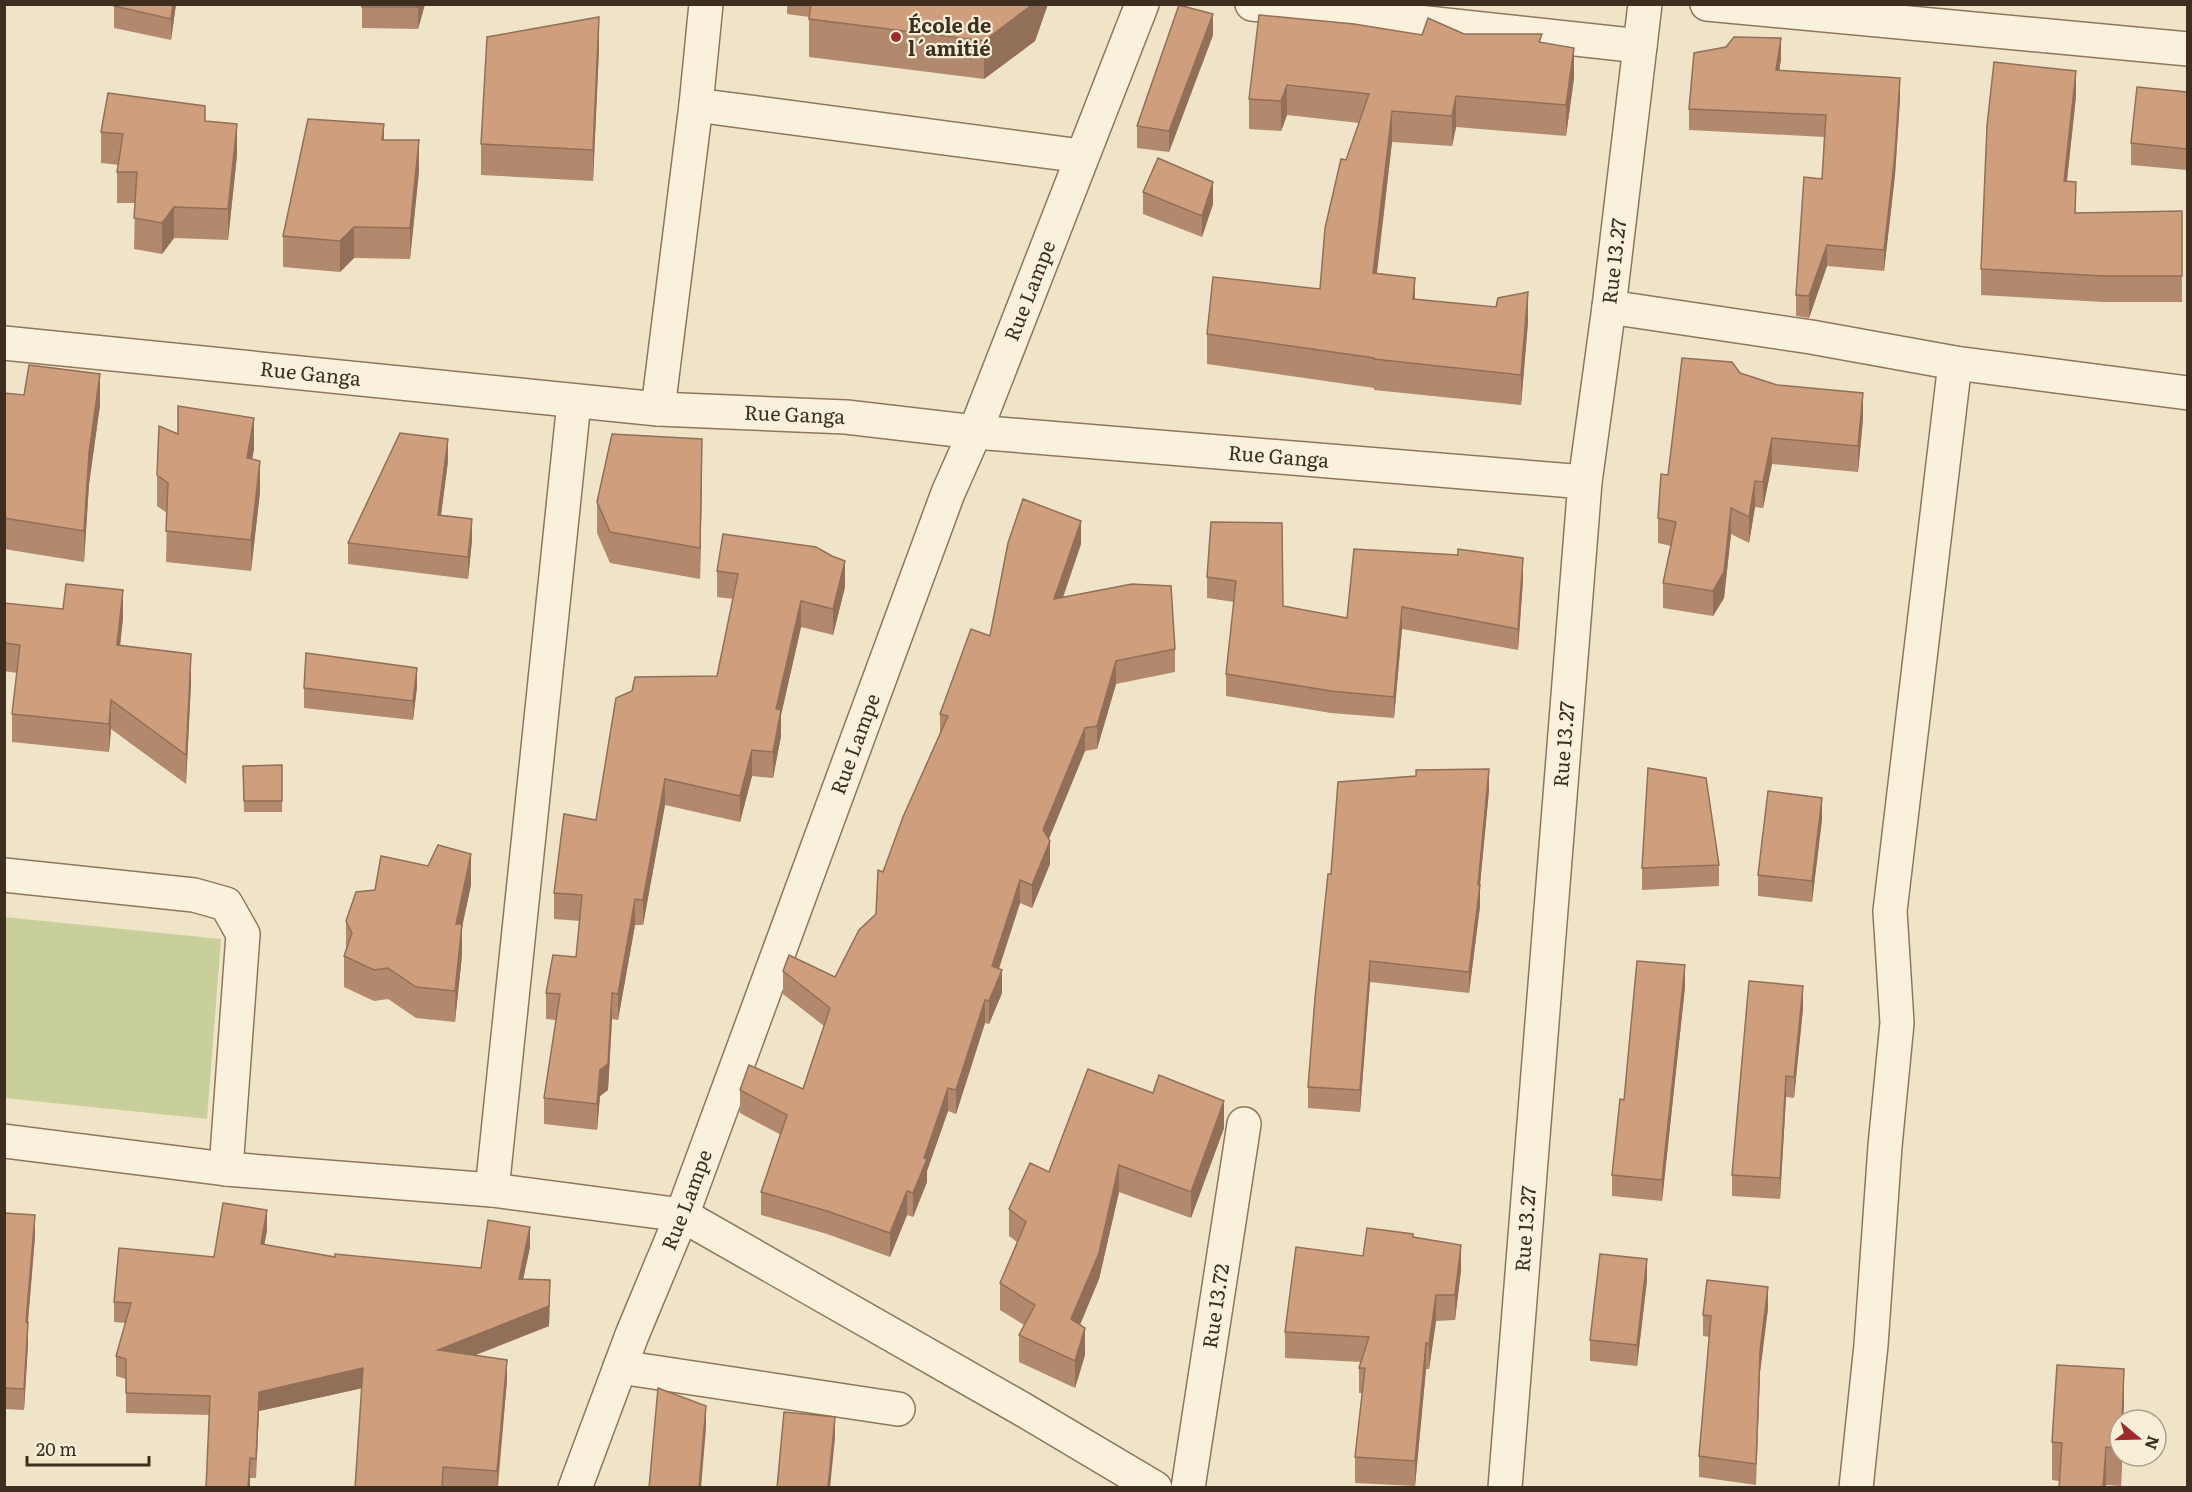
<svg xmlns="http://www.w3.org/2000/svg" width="2192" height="1492" viewBox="0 0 2192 1492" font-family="Literata,serif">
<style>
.green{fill:#c9cf9b}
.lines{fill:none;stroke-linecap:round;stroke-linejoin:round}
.minor-casing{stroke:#8d765c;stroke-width:36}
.minor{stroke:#faf1dc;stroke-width:33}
.wall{fill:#b2896c}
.shaded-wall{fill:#916f58}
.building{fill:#cf9f7d;stroke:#916f58;stroke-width:1.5}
.poi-dot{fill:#9e2a2b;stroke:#f7eed8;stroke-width:2}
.labels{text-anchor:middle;stroke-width:4.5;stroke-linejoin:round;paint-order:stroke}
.poi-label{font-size:20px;font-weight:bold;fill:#3d2e20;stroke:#f7eed8;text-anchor:start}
.street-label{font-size:20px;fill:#3d2e20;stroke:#f7eed8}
</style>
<rect width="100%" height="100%" fill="#f0e4c8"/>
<!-- green -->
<path class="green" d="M 4,917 L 221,939 L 207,1119 L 5,1098 Z"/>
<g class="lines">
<!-- minor casing -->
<g class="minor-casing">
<g id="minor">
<path d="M 1252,4 L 1640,46"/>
<path d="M 1707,4 L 2188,49"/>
<path d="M 696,105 L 1081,156"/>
<path d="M 1609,307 L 1811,337 L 1955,363 L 2188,393"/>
<path id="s1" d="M 4,343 L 658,409 L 846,417 L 975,432 L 1585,482"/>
<path d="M 658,409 L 696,105 L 706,4"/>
<path d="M 4,875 L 194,895 L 226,904 L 243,934 L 226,1169"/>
<path d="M 4,1141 L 226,1169 L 492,1190 L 682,1215 L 1022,1409 L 1155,1488"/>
<path d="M 492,1190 L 574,402"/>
<path d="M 620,1367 L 898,1409"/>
<path id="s2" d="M 575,1488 L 632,1335 L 682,1215 L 948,493 L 975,432 L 1142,4"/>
<path id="s3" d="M 1188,1488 L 1244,1124"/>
<path id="s4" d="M 1505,1488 L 1585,482 L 1609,307 L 1645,4"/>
<path d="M 1856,1488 L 1871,1345 L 1885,1146 L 1897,1023 L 1890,911 L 1955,363"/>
</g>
</g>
<!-- minor -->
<use href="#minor" class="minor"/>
</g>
<!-- wall -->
<g class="wall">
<path d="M 176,4 L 171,40 L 114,28 L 114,6 Z"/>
<path d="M 362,4 L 425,4 L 418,29 L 362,28 Z"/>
<path d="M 787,4 L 1048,4 L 1035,41 L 984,79 L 809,57 L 809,17 L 787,14 Z"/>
<path d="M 1464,34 L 1542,42 L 1574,78 L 1566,136 L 1456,127 L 1452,146 L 1392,142 L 1377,274 L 1415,299 L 1528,322 L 1521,405 L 1374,390 L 1374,388 L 1207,364 L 1207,334 L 1320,289 L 1346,160 L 1359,123 L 1287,115 L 1281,131 L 1249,129 L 1249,99 L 1422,35 Z"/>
<path d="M 1213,35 L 1169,152 L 1137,148 L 1137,126 Z"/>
<path d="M 599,49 L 593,181 L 481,175 L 481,144 Z"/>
<path d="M 1781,59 L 1779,70 L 1900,99 L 1895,175 L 1884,271 L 1827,266 L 1809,318 L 1796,316 L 1796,295 L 1822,179 L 1824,137 L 1689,130 L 1689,109 Z"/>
<path d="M 2187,92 L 2187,170 L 2131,165 L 2131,143 Z"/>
<path d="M 2076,96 L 2067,181 L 2076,213 L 2182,211 L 2182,302 L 2104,302 L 1981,295 L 1981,269 Z"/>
<path d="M 205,121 L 237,155 L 228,240 L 174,238 L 162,254 L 134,249 L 135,203 L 117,203 L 117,172 L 119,165 L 101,163 L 101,132 Z"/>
<path d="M 384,140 L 419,171 L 410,259 L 354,258 L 340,272 L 283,267 L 283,236 Z"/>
<path d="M 1143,192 L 1213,204 L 1202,237 L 1143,214 Z"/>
<path d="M 1740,373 L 1863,419 L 1858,472 L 1772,464 L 1763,508 L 1755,507 L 1749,543 L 1731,534 L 1724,598 L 1713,616 L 1663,608 L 1663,583 L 1671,546 L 1658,543 L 1658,518 L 1668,475 Z"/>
<path d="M 4,393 L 100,405 L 89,484 L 84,562 L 4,549 Z"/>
<path d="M 178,434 L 254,449 L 252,459 L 260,492 L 251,571 L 166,562 L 167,513 L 157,506 L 157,475 Z"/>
<path d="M 448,461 L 441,516 L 472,540 L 468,579 L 348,564 L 348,543 Z"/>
<path d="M 702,470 L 700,579 L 610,563 L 597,533 L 597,502 Z"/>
<path d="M 1211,522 L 1283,606 L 1347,618 L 1523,580 L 1518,650 L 1402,629 L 1394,718 L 1331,713 L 1226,696 L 1226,674 L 1234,602 L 1207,598 L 1207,577 Z"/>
<path d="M 1081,544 L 1063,598 L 1175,649 L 1175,672 L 1116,684 L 1097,749 L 1085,751 L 1049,839 L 1050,864 L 1032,908 L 1020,903 L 999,969 L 1002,993 L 989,1024 L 985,1023 L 956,1114 L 948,1111 L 927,1171 L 927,1182 L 913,1217 L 907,1215 L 890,1257 L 827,1234 L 761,1215 L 761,1192 L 781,1135 L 740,1113 L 740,1090 L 803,1089 L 824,1026 L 783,994 L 783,971 L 835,977 L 876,914 L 883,872 L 940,734 L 940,714 L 990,636 Z"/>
<path d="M 717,571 L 845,587 L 833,635 L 801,627 L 781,715 L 781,736 L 773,778 L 752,776 L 740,822 L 665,805 L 643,925 L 635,925 L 618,1020 L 612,1019 L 608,1090 L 600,1096 L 597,1130 L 544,1124 L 544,1098 L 556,1020 L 546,1019 L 546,993 L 576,957 L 580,921 L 554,919 L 554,893 L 596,820 L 717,676 L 733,599 L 717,597 Z"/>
<path d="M 4,603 L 123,618 L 120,645 L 191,683 L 186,784 L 111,729 L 109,752 L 12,742 L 12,714 L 17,673 L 4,671 Z"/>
<path d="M 417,687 L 413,720 L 304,708 L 304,688 Z"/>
<path d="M 282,765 L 282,812 L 244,812 L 243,766 Z"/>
<path d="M 1489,790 L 1480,885 L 1480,906 L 1469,993 L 1370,982 L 1360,1112 L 1308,1108 L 1308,1087 L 1331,874 Z"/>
<path d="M 1822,819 L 1812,902 L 1758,896 L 1758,875 Z"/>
<path d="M 1719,865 L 1719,886 L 1642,890 L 1642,868 Z"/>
<path d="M 471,885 L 462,927 L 462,955 L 455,1022 L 416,1018 L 388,999 L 374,1001 L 344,987 L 344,956 L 346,950 L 346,921 Z"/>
<path d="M 1685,987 L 1662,1201 L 1612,1196 L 1612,1175 L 1624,1100 Z"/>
<path d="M 1803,1008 L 1794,1098 L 1786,1097 L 1780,1199 L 1732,1196 L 1732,1175 Z"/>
<path d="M 1224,1128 L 1191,1218 L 1119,1192 L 1099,1279 L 1080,1325 L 1085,1355 L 1075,1388 L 1019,1362 L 1019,1335 L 1024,1325 L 1000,1310 L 1000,1283 L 1017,1242 L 1009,1236 L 1009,1209 L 1049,1172 Z"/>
<path d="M 4,1213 L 35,1236 L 28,1322 L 28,1344 L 24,1410 L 4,1409 Z"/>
<path d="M 267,1230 L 264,1244 L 335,1257 L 481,1268 L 530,1247 L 523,1279 L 550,1300 L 549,1326 L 474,1355 L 507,1380 L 498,1488 L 355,1488 L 362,1388 L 259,1411 L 256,1478 L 250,1478 L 209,1415 L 126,1413 L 126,1379 L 116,1376 L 116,1356 L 126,1323 L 114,1322 L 114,1302 L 214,1257 Z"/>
<path d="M 1413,1237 L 1461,1270 L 1455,1320 L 1436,1321 L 1429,1369 L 1426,1369 L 1415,1486 L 1355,1483 L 1355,1457 L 1362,1393 L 1359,1393 L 1359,1368 L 1361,1362 L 1285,1358 L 1285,1332 L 1363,1256 Z"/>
<path d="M 1647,1280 L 1637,1366 L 1590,1361 L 1590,1340 Z"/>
<path d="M 1768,1308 L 1760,1372 L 1756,1485 L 1699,1477 L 1699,1456 L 1710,1337 L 1703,1336 L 1703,1315 Z"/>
<path d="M 2124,1407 L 2120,1420 L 2120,1456 L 2122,1456 L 2121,1486 L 2106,1485 L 2106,1488 L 2059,1488 L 2059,1481 L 2052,1480 L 2052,1442 Z"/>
</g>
<!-- shaded-wall -->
<g class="shaded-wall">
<path d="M 173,4 L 176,4 L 171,40 L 171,19 Z"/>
<path d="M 419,4 L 425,4 L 418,29 L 418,7 Z"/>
<path d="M 1033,4 L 1048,4 L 1035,41 L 984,79 L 984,41 Z"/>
<path d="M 1213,14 L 1213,35 L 1169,152 L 1169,131 Z"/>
<path d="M 599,17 L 599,49 L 593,181 L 593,150 Z"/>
<path d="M 1781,38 L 1781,59 L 1776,91 L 1776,70 Z"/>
<path d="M 1574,48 L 1574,78 L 1566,136 L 1566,105 Z"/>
<path d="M 2076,71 L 2076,96 L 2064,207 L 2064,181 Z"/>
<path d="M 1900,78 L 1900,99 L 1895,175 L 1884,271 L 1884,250 Z"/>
<path d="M 1287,85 L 1287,115 L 1281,131 L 1281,101 Z"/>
<path d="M 1456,96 L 1456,127 L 1452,146 L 1452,116 Z"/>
<path d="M 1392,111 L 1392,142 L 1373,304 L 1373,273 Z"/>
<path d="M 237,124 L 237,155 L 228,240 L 228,209 Z"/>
<path d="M 384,124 L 384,155 L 382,140 Z"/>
<path d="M 419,140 L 419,171 L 410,259 L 410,228 Z"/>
<path d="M 1213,182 L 1213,204 L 1202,237 L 1202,216 Z"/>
<path d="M 174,207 L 174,238 L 162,254 L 162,223 Z"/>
<path d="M 354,227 L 354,258 L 340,272 L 340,241 Z"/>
<path d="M 1827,245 L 1827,266 L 1809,318 L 1809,296 Z"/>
<path d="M 1415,278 L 1415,308 L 1413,299 Z"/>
<path d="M 1528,292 L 1528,322 L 1521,405 L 1521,375 Z"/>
<path d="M 100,374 L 100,405 L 89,484 L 84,562 L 84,531 L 89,453 Z"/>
<path d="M 1863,393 L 1863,419 L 1858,472 L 1858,446 Z"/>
<path d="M 254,418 L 254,449 L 247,489 L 247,458 Z"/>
<path d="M 1772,438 L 1772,464 L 1763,508 L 1763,482 Z"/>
<path d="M 448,439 L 448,461 L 438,537 L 438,515 Z"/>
<path d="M 702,439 L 702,470 L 700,579 L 700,548 Z"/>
<path d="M 260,461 L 260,492 L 251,571 L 251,540 Z"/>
<path d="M 1755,481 L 1755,507 L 1749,543 L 1749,517 Z"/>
<path d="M 1731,508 L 1731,534 L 1724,598 L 1713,616 L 1713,591 Z"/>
<path d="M 472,519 L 472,540 L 468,579 L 468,557 Z"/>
<path d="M 1081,521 L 1081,544 L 1054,622 L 1054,599 Z"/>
<path d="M 1523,558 L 1523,580 L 1518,650 L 1518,629 Z"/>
<path d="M 845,561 L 845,587 L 833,635 L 833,609 Z"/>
<path d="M 123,590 L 123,618 L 117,674 L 117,645 Z"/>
<path d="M 801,601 L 801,627 L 781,715 L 781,736 L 773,778 L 773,752 L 776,709 Z"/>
<path d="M 1402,607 L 1402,629 L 1394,718 L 1394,697 Z"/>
<path d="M 191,654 L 191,683 L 186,784 L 186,755 Z"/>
<path d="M 1116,661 L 1116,684 L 1097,749 L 1097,726 Z"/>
<path d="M 417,668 L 417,687 L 413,720 L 413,701 Z"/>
<path d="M 111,700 L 111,729 L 109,752 L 109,724 Z"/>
<path d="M 1085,728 L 1085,751 L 1043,853 L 1043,830 Z"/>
<path d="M 752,750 L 752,776 L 740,822 L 740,796 Z"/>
<path d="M 1489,769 L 1489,790 L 1478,905 L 1480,885 L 1480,906 L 1469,993 L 1469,972 Z"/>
<path d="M 665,779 L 665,805 L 643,925 L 643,900 Z"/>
<path d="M 1822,798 L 1822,819 L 1812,902 L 1812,881 Z"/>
<path d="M 1050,841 L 1050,864 L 1032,908 L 1032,885 Z"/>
<path d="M 471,854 L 471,885 L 462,927 L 462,955 L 455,1022 L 456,924 Z"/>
<path d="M 1020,880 L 1020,903 L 992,989 L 992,966 Z"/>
<path d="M 635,899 L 635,925 L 618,1020 L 618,994 Z"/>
<path d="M 1370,961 L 1370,982 L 1360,1112 L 1360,1090 Z"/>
<path d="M 1685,965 L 1685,987 L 1662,1201 L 1662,1180 Z"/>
<path d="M 1002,970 L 1002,993 L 989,1024 L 989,1001 Z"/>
<path d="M 1803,986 L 1803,1008 L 1794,1098 L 1794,1077 Z"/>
<path d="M 612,993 L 612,1019 L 608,1090 L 600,1096 L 597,1130 L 597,1104 L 600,1070 Z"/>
<path d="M 985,1000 L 985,1023 L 956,1114 L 956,1090 Z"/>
<path d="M 1786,1076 L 1786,1097 L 1780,1199 L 1780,1178 Z"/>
<path d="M 948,1088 L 948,1111 L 927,1171 L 927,1182 L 913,1217 L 913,1193 L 924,1158 Z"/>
<path d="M 1224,1101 L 1224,1128 L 1191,1218 L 1191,1192 Z"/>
<path d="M 1119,1165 L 1119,1192 L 1099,1279 L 1071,1346 L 1071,1319 Z"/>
<path d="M 907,1191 L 907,1215 L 890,1257 L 890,1233 Z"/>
<path d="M 267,1210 L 267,1230 L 261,1264 L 261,1244 Z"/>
<path d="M 35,1215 L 35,1236 L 26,1344 L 26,1322 Z"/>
<path d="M 530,1227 L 530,1247 L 519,1299 L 519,1279 Z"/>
<path d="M 1461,1245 L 1461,1270 L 1455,1320 L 1455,1295 Z"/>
<path d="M 1647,1259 L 1647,1280 L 1637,1366 L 1637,1345 Z"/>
<path d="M 550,1280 L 549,1326 L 438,1370 L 438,1350 Z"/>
<path d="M 1768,1287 L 1768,1308 L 1760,1372 L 1756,1485 L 1760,1351 Z"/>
<path d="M 1436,1295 L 1436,1321 L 1429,1369 L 1429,1344 Z"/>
<path d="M 28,1322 L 28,1344 L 24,1410 L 24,1389 Z"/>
<path d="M 1085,1328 L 1085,1355 L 1075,1388 L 1075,1361 Z"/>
<path d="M 1426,1343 L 1426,1369 L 1415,1486 L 1415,1461 Z"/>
<path d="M 507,1360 L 507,1380 L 497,1488 L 497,1471 Z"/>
<path d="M 363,1368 L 363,1388 L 259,1411 L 256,1478 L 259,1392 Z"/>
<path d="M 2124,1369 L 2124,1407 L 2123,1420 L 2122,1420 Z"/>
<path d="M 706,1406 L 706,1428 L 701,1488 L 699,1488 Z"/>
<path d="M 835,1417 L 835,1438 L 830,1488 L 828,1488 Z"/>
<path d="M 2106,1447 L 2106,1488 L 2103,1488 Z"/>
<path d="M 2121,1456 L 2122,1456 L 2121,1486 Z"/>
<path d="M 250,1458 L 250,1488 L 248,1488 Z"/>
</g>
<!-- building -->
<g class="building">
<path d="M 114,4 L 173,4 L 171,19 L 114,6 Z"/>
<path d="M 362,4 L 419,4 L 418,7 L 362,7 Z"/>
<path d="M 811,4 L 1033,4 L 984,41 L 809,19 Z"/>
<path d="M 1179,5 L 1213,14 L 1169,131 L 1137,126 Z"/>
<path d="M 1259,15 L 1354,24 L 1422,35 L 1428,18 L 1464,34 L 1542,34 L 1539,42 L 1574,48 L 1566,105 L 1456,96 L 1452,116 L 1392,111 L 1373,273 L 1415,278 L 1413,299 L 1496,307 L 1498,298 L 1528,292 L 1521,375 L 1374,359 L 1374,358 L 1207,334 L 1213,277 L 1320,289 L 1325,228 L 1341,159 L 1346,160 L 1369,94 L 1287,85 L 1281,101 L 1249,99 Z"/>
<path d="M 599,17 L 593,150 L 481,144 L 487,37 Z"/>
<path d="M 1734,37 L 1781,38 L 1776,70 L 1900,78 L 1895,154 L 1884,250 L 1827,245 L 1809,296 L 1796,295 L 1804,177 L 1822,179 L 1826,115 L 1689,109 L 1694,53 L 1726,47 Z"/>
<path d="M 1994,62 L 2076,71 L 2064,181 L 2076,182 L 2075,213 L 2182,211 L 2182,276 L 2104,276 L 1981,269 L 1987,126 Z"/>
<path d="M 2137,87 L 2187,92 L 2187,149 L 2131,143 Z"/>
<path d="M 108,93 L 205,106 L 205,121 L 237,124 L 228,209 L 174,207 L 162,223 L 134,218 L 137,172 L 117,172 L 123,134 L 101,132 Z"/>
<path d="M 308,119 L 384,124 L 382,140 L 419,140 L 410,228 L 354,227 L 340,241 L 283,236 Z"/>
<path d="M 1158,158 L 1213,182 L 1202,216 L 1143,192 Z"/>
<path d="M 1682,358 L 1732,362 L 1740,373 L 1777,385 L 1863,393 L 1858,446 L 1772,438 L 1763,482 L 1755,481 L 1749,517 L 1731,508 L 1724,572 L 1713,591 L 1663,583 L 1676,522 L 1658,518 L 1661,474 L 1668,475 Z"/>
<path d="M 29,365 L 100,374 L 89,453 L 84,531 L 4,518 L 4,393 L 24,395 Z"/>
<path d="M 178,406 L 254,418 L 247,458 L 260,461 L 251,540 L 166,531 L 168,483 L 157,475 L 159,426 L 178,434 Z"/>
<path d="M 400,433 L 448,439 L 438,515 L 472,519 L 468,557 L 348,543 Z"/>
<path d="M 612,434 L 702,439 L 700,548 L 610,532 L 597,502 Z"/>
<path d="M 1023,499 L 1081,521 L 1054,599 L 1132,584 L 1171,586 L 1175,649 L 1116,661 L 1097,726 L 1085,728 L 1043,830 L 1050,841 L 1032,885 L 1020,880 L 992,966 L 1002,970 L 989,1001 L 985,1000 L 956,1090 L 948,1088 L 924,1158 L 927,1159 L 913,1193 L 907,1191 L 890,1233 L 827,1211 L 761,1192 L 787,1115 L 740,1090 L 749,1065 L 803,1089 L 830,1008 L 783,971 L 789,955 L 835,977 L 859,930 L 876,914 L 878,870 L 883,872 L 903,817 L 948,716 L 940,714 L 971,629 L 990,636 L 1008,543 Z"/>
<path d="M 1211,522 L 1282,523 L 1283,606 L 1347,618 L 1354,549 L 1458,555 L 1458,549 L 1523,558 L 1518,629 L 1402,607 L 1394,697 L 1331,691 L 1226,674 L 1236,581 L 1207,577 Z"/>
<path d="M 723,534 L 816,547 L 832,556 L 845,561 L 833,609 L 801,601 L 776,709 L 781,710 L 773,752 L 752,750 L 740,796 L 665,779 L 643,900 L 635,899 L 618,994 L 612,993 L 608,1064 L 600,1070 L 597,1104 L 544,1098 L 560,994 L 546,993 L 553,955 L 576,957 L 582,895 L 554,893 L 564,814 L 596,820 L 616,698 L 632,691 L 635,677 L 717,676 L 738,574 L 717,571 Z"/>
<path d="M 66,584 L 123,590 L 117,645 L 191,654 L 186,755 L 111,700 L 109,724 L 12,714 L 20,645 L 4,643 L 4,603 L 63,609 Z"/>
<path d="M 306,653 L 417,668 L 413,701 L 304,688 Z"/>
<path d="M 282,765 L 282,801 L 244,801 L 243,766 Z"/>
<path d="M 1648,768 L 1706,778 L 1719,865 L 1642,868 Z"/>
<path d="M 1489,769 L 1478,885 L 1480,885 L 1469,972 L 1370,961 L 1360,1090 L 1308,1087 L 1315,998 L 1328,874 L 1331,874 L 1338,782 L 1416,776 L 1416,770 Z"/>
<path d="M 1768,791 L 1822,798 L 1812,881 L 1758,875 Z"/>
<path d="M 438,845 L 471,854 L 456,924 L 462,924 L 455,991 L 416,987 L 388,968 L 374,970 L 344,956 L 352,933 L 346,921 L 356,892 L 375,890 L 381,856 L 428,866 Z"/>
<path d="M 1637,961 L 1685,965 L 1662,1180 L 1612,1175 L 1620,1099 L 1624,1100 Z"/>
<path d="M 1749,981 L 1803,986 L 1794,1077 L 1786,1076 L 1780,1178 L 1732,1175 Z"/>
<path d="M 1088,1069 L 1153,1093 L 1159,1075 L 1224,1101 L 1191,1192 L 1119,1165 L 1099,1253 L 1071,1319 L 1085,1328 L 1075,1361 L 1019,1335 L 1035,1305 L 1000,1283 L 1026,1222 L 1009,1209 L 1030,1163 L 1049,1172 Z"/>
<path d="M 223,1203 L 267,1210 L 261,1244 L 335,1257 L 335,1254 L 481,1268 L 488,1220 L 530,1227 L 519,1279 L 550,1280 L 549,1306 L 438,1350 L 507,1360 L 497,1471 L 443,1467 L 442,1488 L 355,1488 L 363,1368 L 259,1392 L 256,1459 L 250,1458 L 248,1488 L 206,1488 L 210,1396 L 126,1393 L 126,1359 L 116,1356 L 131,1303 L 114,1302 L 119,1248 L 214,1257 Z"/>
<path d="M 4,1213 L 35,1215 L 26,1322 L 28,1322 L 24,1389 L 4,1388 Z"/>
<path d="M 1367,1228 L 1413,1234 L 1413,1237 L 1461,1245 L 1455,1295 L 1436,1295 L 1429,1344 L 1426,1343 L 1415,1461 L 1355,1457 L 1365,1368 L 1359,1368 L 1369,1337 L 1285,1332 L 1296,1247 L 1363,1256 Z"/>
<path d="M 1600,1254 L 1647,1259 L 1637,1345 L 1590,1340 Z"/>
<path d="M 1707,1280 L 1768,1287 L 1760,1351 L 1756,1464 L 1699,1456 L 1711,1316 L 1703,1315 Z"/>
<path d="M 2057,1365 L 2124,1369 L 2122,1420 L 2120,1420 L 2120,1449 L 2106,1447 L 2103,1488 L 2059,1488 L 2062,1443 L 2052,1442 Z"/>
<path d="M 658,1388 L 706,1406 L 699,1488 L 649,1488 Z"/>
<path d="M 784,1412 L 835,1417 L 828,1488 L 777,1488 Z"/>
</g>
<!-- markers -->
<circle class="poi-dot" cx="896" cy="37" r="6"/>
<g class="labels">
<!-- poi labels -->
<g class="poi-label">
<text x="908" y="33">École de<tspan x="908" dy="23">l´amitié</tspan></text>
</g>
<!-- street labels -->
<g class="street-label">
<text dy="7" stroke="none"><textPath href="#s4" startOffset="1232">Rue 13.27</textPath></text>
<text dy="7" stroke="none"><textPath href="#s2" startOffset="1281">Rue Lampe</textPath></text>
<text dy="7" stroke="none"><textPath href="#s1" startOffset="308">Rue Ganga</textPath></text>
<text dy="7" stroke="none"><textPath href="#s1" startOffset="794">Rue Ganga</textPath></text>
<text dy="7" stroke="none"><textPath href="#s1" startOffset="1280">Rue Ganga</textPath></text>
<text dy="7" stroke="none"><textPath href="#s2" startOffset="795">Rue Lampe</textPath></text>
<text dy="7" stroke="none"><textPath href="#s4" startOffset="746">Rue 13.27</textPath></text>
<text dy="7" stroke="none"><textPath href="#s2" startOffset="309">Rue Lampe</textPath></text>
<text dy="7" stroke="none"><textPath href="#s4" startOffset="260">Rue 13.27</textPath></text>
<text dy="7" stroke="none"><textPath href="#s3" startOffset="184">Rue 13.72</textPath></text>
</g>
</g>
<!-- border -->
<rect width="2192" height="1492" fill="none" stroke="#3d2e20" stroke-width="12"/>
<!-- north arrow -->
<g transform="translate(2138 1438) rotate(109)"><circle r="28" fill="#f7eed8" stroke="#ada18e" stroke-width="1.5"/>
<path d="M0-4.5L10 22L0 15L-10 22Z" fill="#9e2a2b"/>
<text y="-9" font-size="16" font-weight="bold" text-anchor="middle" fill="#3d2e20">N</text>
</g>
<!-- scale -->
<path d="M27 1456v9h122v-9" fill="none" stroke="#3d2e20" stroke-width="3"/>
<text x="36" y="1456" font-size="18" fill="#3d2e20" stroke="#f7eed8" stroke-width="4.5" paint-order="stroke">20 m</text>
</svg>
